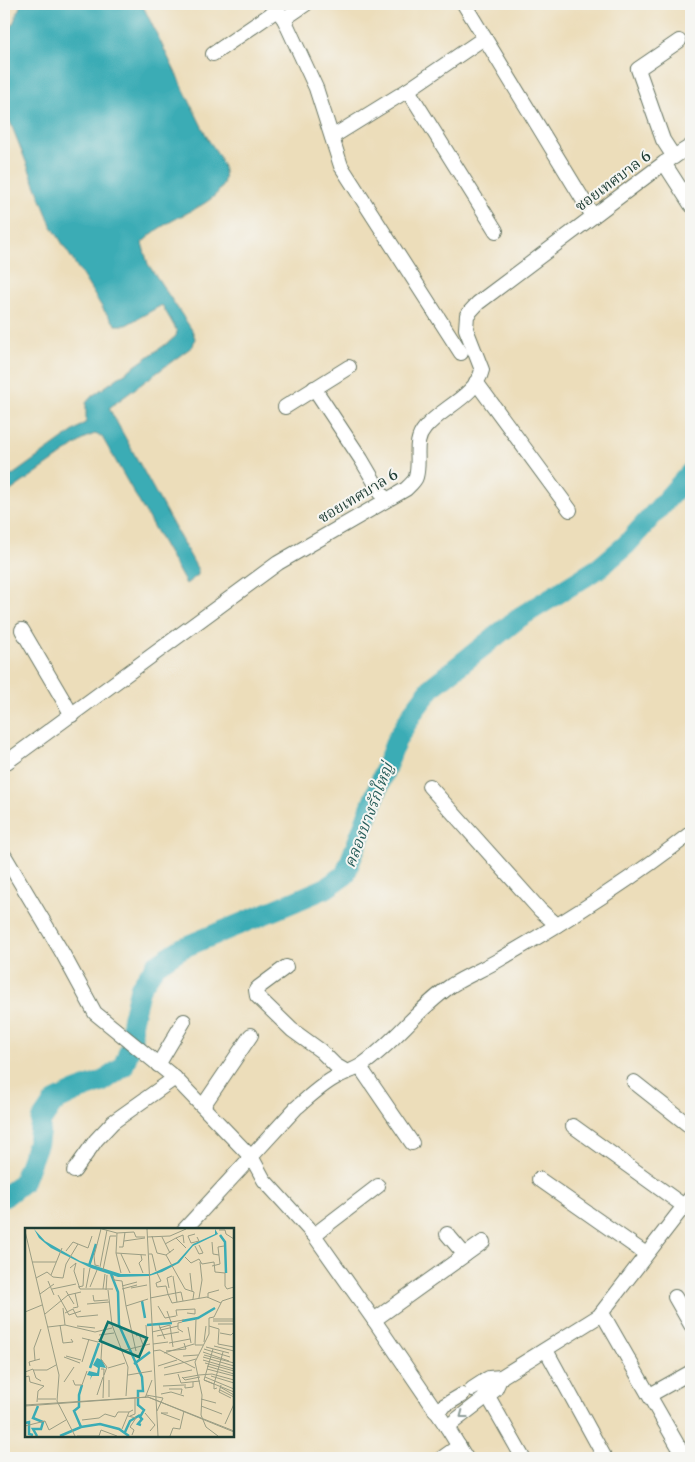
<svg xmlns="http://www.w3.org/2000/svg" width="695" height="1462" viewBox="0 0 695 1462" font-family="'Libre Caslon Text','Noto Serif Thai',serif">
<style>
.water{fill:#3bacb5;stroke:#2d7474}
.lines{fill:none;stroke-linecap:round;stroke-linejoin:round}
.river{stroke:#3bacb5;stroke-width:21}
.minor-casing{stroke:#677563;stroke-width:16}
.minor{stroke:#fff;stroke-width:14}
.oneway{stroke:#8f9e9a}
.labels{text-anchor:middle;stroke-width:4;stroke-linejoin:round;paint-order:stroke}
.street-label{font-size:15px;fill:#1f3d34;stroke:#f6f6f2}
.water-label{font-size:16px;font-style:italic;fill:#275e5b;stroke:#f6f6f2}
.inset-river{fill:none;stroke:#3bacb5;stroke-width:2.5}
.inset-road{fill:none;stroke:#9a9d84;stroke-width:1}
.view{fill:#0f766e;fill-opacity:0.15;stroke:#0f766e;stroke-width:2.5}
.inset-edge{fill:none;stroke:#1f3d34;stroke-width:2.5}
</style>
<rect width="100%" height="100%" fill="#f6f6f2"/>
<filter id="ink" filterUnits="userSpaceOnUse"><feTurbulence type="fractalNoise" baseFrequency=".02" numOctaves="2"/><feDisplacementMap in="SourceGraphic" scale="10" xChannelSelector="R" yChannelSelector="G"/><feConvolveMatrix kernelMatrix="1 2 1 2 8 2 1 2 1" color-interpolation-filters="sRGB"/></filter>
<filter id="wash" filterUnits="userSpaceOnUse"><feTurbulence type="fractalNoise" baseFrequency=".0096" numOctaves="4" result="noise"/><feDisplacementMap in="SourceGraphic" scale="20" xChannelSelector="R" yChannelSelector="G"/><feGaussianBlur stdDeviation="1.12" result="paint"/><feColorMatrix in="noise" values="0 0 0 0 0 0 0 0 0 0 0 0 0 0 0 0 0 1.4 0 .05"/><feComposite in="paint" operator="in"/></filter>
<g filter="url(#wash)">
<rect width="100%" height="100%" fill="#ecddba"/>
<!-- water -->
<path class="water" d="M 21,4 L 142,4 L 209,141 C 250,194 201,203 163,226 C 156,230 148,237 142,243 L 148,264 L 192,330 L 195,338 L 193,346 L 109,408 L 198,570 L 198,575 L 186,584 L 102,437 L 95,434 L 87,437 L 9,492 L 4,493 L 4,478 L 14,474 L 86,422 L 86,403 L 92,396 L 169,342 L 176,336 L 177,331 L 162,305 L 126,325 L 116,325 L 105,312 L 51,225 L 7,114 L 4,100 L 4,46 Z"/>
<g class="lines">
<!-- river -->
<path class="river" d="M 4,1197 L 23,1182 L 38,1142 L 41,1121 L 54,1102 L 77,1091 L 102,1082 L 123,1067 L 132,1043 L 132,1021 L 140,988 L 156,965 L 182,948 L 291,903 L 326,888 L 345,875 L 396,741 L 415,709 L 433,686 L 520,617 L 599,568 L 626,545 L 691,472"/>
</g>
</g>
<g filter="url(#ink)">
<g class="lines">
<!-- minor casing -->
<g class="minor-casing">
<g id="minor">
<path d="M 273,4 L 284,19 L 316,88 L 341,166 L 461,353"/>
<path d="M 464,4 L 593,216"/>
<path d="M 284,19 L 306,4"/>
<path d="M 213,54 L 277,10"/>
<path d="M 408,90 L 496,231"/>
<path d="M 332,137 L 408,90 L 484,38"/>
<path d="M 674,157 L 663,140 L 638,69 L 679,41"/>
<path d="M 664,163 L 691,205"/>
<path d="M 476,382 L 570,510"/>
<path d="M 314,388 L 361,459 L 385,500"/>
<path d="M 285,407 L 349,367"/>
<path d="M 22,630 L 72,715"/>
<path d="M 4,764 L 278,563 L 406,489 C 409,486 415,481 416,477 C 421,459 412,443 425,428 C 441,408 476,396 482,370 L 466,329 L 467,315 L 478,303 L 664,163 L 691,146"/>
<path d="M 429,786 L 540,910 L 557,925"/>
<path d="M 4,855 L 63,954 L 95,1013 L 175,1078 L 252,1158 L 264,1180 L 314,1235 L 374,1320 L 447,1427 L 466,1458"/>
<path d="M 286,967 L 259,987 L 256,990 L 257,996 L 292,1030 L 321,1051 L 335,1065 L 347,1072"/>
<path d="M 158,1065 L 184,1021"/>
<path d="M 360,1067 L 412,1143"/>
<path d="M 634,1082 L 691,1127"/>
<path d="M 203,1106 L 251,1035"/>
<path d="M 573,1126 L 684,1206"/>
<path d="M 74,1171 L 96,1140 L 113,1122 L 175,1078"/>
<path d="M 539,1179 L 646,1254"/>
<path d="M 184,1230 L 296,1108 C 309,1097 322,1084 338,1076 C 346,1072 355,1070 362,1065 C 395,1042 418,1008 452,985 C 468,975 486,968 502,958 C 568,920 631,880 691,833"/>
<path d="M 447,1234 L 465,1255"/>
<path d="M 314,1235 L 378,1186"/>
<path d="M 675,1297 L 691,1325"/>
<path d="M 602,1313 L 685,1458"/>
<path d="M 374,1320 L 483,1242"/>
<path d="M 546,1350 L 605,1458"/>
<path d="M 481,1384 L 523,1458"/>
<path d="M 472,1389 L 489,1378 L 501,1377 L 599,1316 L 691,1197"/>
<path d="M 650,1395 L 691,1372"/>
<path d="M 435,1411 L 462,1395"/>
<path d="M 447,1427 L 495,1390 L 501,1377"/>
<path d="M 442,1458 L 459,1446"/>
</g>
</g>
<!-- minor -->
<use href="#minor" class="minor"/>
</g>
<!-- one-way arrows -->
<defs><path id="oneway-chevron" d="M-2-3.5L2.5 0L-2 3.5" fill="none" stroke-width="1.6" stroke-linecap="round" stroke-linejoin="round" transform="scale(1.25)"/></defs>
<use class="oneway" href="#oneway-chevron" transform="translate(463 1415) rotate(143)"/>
</g>
<g class="labels">
<!-- street labels -->
<g class="street-label">
<text transform="translate(613 181) rotate(-37)" y="5">ซอยเทศบาล 6</text>
<text transform="translate(358 496) rotate(-31)" y="5">ซอยเทศบาล 6</text>
</g>
<!-- water labels -->
<g class="water-label">
<text transform="translate(368 815) rotate(-69)" y="6">คลองบางรักใหญ่</text>
</g>
</g>
<!-- overview -->
<g transform="translate(25 1228)">
<rect width="209" height="209" fill="#ecddba"/>
<path d="M 9,1 L 20,13 L 55,33 L 96,46 L 126,46 L 152,34 L 168,16 L 190,6 L 190,1 L 193,6 L 168,18 L 154,35 L 137,44 L 124,48 L 93,49 L 66,40 L 26,20 L 14,10 ZM 72,130 L 77,132 L 81,140 L 75,139 L 74,148 L 67,148 L 65,152 L 66,148 L 62,147 L 64,143 L 72,145 L 73,140 L 68,137 Z" fill="#3bacb5"/>
<path class="inset-river" d="M 195,7 L 200,14 L 201,45M 64,38 L 71,16M 86,46 L 93,64 L 94,97 L 117,149 L 118,163 L 113,163 L 113,177 L 119,182 L 115,189 L 117,191 L 113,196 L 116,197M 117,73 L 120,90M 157,93 L 173,90 L 190,80M 122,97 L 147,95M 109,136 L 125,124M 65,140 L 74,115M 0,195 L 4,194 L 4,206 L 8,207M 56,199 L 49,183 L 54,179 L 54,167 L 57,157M 100,204 L 105,193 L 115,187M 12,208 L 8,201 L 16,201 L 18,194 L 8,190 L 13,178M 35,208 L 56,199 L 75,196 L 94,201 L 104,208"/>
<path class="inset-road" d="M 77,1 L 92,5 L 109,4 L 111,9 L 120,9M 122,1 L 133,208M 194,2 L 200,2 L 201,6 L 209,11M 0,3 L 34,147 L 32,173 L 50,208M 92,5 L 91,25 L 121,27M 170,6 L 163,8 L 166,15 L 174,13 L 172,9M 127,8 L 132,25 L 141,27 L 149,21M 122,9 L 145,8 L 161,1M 137,9 L 145,25M 151,10 L 158,7 L 159,15M 99,13 L 120,10M 187,14 L 188,26 L 194,27M 140,16 L 151,10 L 161,20M 170,18 L 174,26 L 178,25 L 174,17M 94,19 L 98,19 L 100,4M 41,23 L 48,14 L 53,16M 91,25 L 96,45M 96,26 L 105,45M 124,26 L 127,26 L 131,43M 116,27 L 117,32 L 114,35 L 118,45M 141,27 L 160,61 L 169,64 L 168,71M 160,29 L 166,35 L 174,31 L 177,36 L 189,34 L 190,44 L 200,45 L 200,58 L 202,61 L 209,59M 7,34 L 31,34M 74,38 L 70,37 L 69,28 L 76,1M 187,38 L 195,36 L 193,19 L 199,18M 75,39 L 82,2M 45,40 L 51,35 L 49,43M 78,42 L 85,8 L 91,8M 49,43 L 55,61 L 88,61M 132,45 L 136,53 L 131,55 L 132,59 L 141,58 L 143,66M 165,45 L 167,63M 26,47 L 37,20M 88,48 L 89,52 L 97,53 L 101,78M 148,48 L 152,74M 11,50 L 22,44 L 28,49 L 38,50 L 41,36 L 53,16 L 63,20 L 67,8M 23,53 L 29,67M 97,58 L 112,54M 53,59 L 58,58 L 59,40M 65,59 L 72,42M 61,60 L 65,40M 106,60 L 122,57M 144,60 L 142,50 L 147,48M 27,61 L 51,56M 78,61 L 80,46M 97,61 L 112,57M 81,62 L 82,47M 83,62 L 87,97 L 103,139 L 101,168M 41,63 L 49,76M 15,66 L 29,56M 143,66 L 147,75 L 182,69 L 196,75M 33,67 L 44,87 L 56,83M 68,67 L 69,73 L 83,72M 125,70 L 156,64 L 158,73M 174,70 L 177,52 L 175,34M 183,70 L 183,65 L 194,62M 62,76 L 84,74M 133,78 L 140,90 L 151,88M 0,79 L 0,84 L 17,77M 209,79 L 209,98M 38,80 L 40,97M 48,80 L 53,79 L 50,65M 142,83 L 146,94 L 159,92M 40,85 L 48,81 L 52,89 L 73,87M 20,86 L 43,67 L 56,64M 152,88 L 151,82 L 170,81 L 170,86 L 162,85M 171,91 L 170,117 L 178,117M 188,91 L 208,91M 188,93 L 209,93M 157,94 L 153,95 L 153,101 L 158,104M 193,96 L 209,96M 35,97 L 38,115 L 48,114 L 46,111M 121,97 L 122,113M 134,97 L 140,111M 52,98 L 70,100M 184,98 L 194,101 L 193,116 L 209,119M 23,99 L 40,97 L 70,104 L 87,100M 163,99 L 166,115M 134,100 L 145,97 L 148,119M 127,104 L 153,98M 195,105 L 206,107 L 209,104M 74,107 L 89,105M 111,108 L 114,106 L 118,117M 132,108 L 154,104M 57,110 L 73,114M 73,111 L 77,115 L 76,131 L 82,139 L 79,147M 179,114 L 181,98M 144,115 L 165,111M 128,116 L 143,114M 189,118 L 209,123M 181,119 L 204,125M 179,121 L 205,129M 188,121 L 179,152 L 189,156M 96,123 L 125,116M 111,123 L 101,78 L 123,71M 128,123 L 135,122 L 170,140M 141,123 L 161,121 L 159,115M 178,124 L 204,133M 139,125 L 169,116M 179,127 L 209,135M 41,128 L 56,132M 158,128 L 173,127M 39,129 L 55,135M 178,129 L 209,138M 10,132 L 9,120 L 16,101M 178,132 L 209,141M 57,134 L 64,111M 180,135 L 209,143M 5,138 L 4,134 L 15,131M 133,138 L 152,132M 182,138 L 209,146M 83,140 L 100,135M 139,140 L 171,131M 76,141 L 79,141 L 78,170M 182,141 L 209,148M 9,142 L 22,142 L 31,137M 0,144 L 8,141 L 11,150 L 16,153M 153,146 L 156,155 L 175,153M 103,147 L 127,143M 139,147 L 167,142M 174,147 L 187,146 L 209,152M 186,148 L 209,155M 0,149 L 4,148 L 5,154 L 19,158 L 13,163 L 12,174M 157,149 L 160,152 L 175,149M 180,149 L 209,161M 158,150 L 174,147M 48,152 L 50,157 L 57,157 L 62,143M 179,152 L 209,164M 39,154 L 49,139M 160,156 L 160,160 L 168,159 L 168,154M 196,157 L 194,164 L 206,170M 138,158 L 159,157M 195,159 L 209,167M 192,160 L 189,161 L 189,156 L 198,124M 144,161 L 157,161 L 156,166M 195,162 L 209,169M 136,166 L 146,164 L 159,168M 72,167 L 78,149M 121,167 L 138,170 L 132,183M 84,169 L 84,152M 120,170 L 127,152M 13,171 L 31,171M 176,171 L 191,175M 0,177 L 123,169 L 209,203M 0,178 L 123,169 L 209,204M 176,178 L 197,186M 120,185 L 130,197 L 125,203M 143,185 L 136,185 L 155,192M 103,188 L 111,190 L 105,199 L 109,202 L 107,207M 105,188 L 110,186 L 110,170M 57,192 L 74,190 L 80,186 L 90,189 L 93,184 L 104,184M 200,196 L 209,176M 0,198 L 20,193 L 24,202 L 41,192M 97,201 L 104,184 L 108,182M 52,208 L 74,208 L 76,202 L 92,208M 145,208 L 148,200 L 155,201 L 159,183M 193,208 L 181,199 L 176,187 L 177,167 L 170,134 L 184,106 L 184,90 L 189,89 L 197,73 L 209,69"/>
<path class="view" d="M 83,94 L 122,110 L 114,129 L 75,113 Z"/>
<rect width="209" height="209" class="inset-edge"/>
</g>
<!-- margin -->
<rect width="695" height="1462" fill="none" stroke="#f6f6f2" stroke-width="20"/>
</svg>
